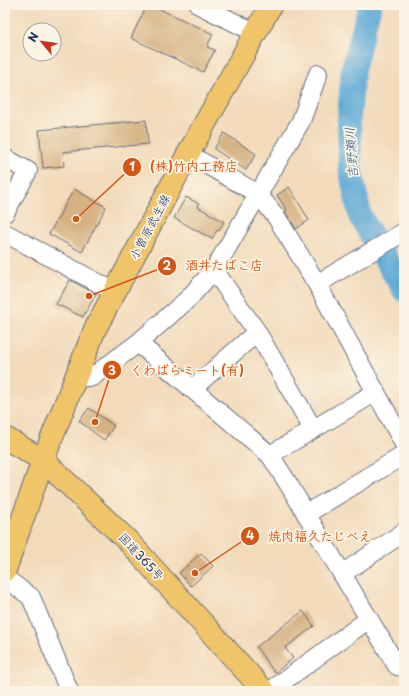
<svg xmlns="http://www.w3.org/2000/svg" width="409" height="696" viewBox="0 0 409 696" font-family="'Playpen Sans','Klee One',sans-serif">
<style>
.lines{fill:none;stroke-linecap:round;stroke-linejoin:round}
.river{stroke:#5ca9d5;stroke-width:24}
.building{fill:#d6b283}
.minor-casing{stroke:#666b7e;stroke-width:20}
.major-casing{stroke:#666b7e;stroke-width:24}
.highway-casing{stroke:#666b7e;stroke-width:24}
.minor{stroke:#fff;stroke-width:18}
.major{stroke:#f0c469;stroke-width:22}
.highway{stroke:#f0c469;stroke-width:22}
.labels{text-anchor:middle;stroke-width:3.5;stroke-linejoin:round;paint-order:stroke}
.street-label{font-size:12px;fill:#1b2f5e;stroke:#fcf5e5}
.water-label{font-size:13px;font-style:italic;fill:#325a88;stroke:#fcf5e5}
.leader{fill:none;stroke:#d45514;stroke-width:1.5}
.callout-dot{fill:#d45514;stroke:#fcf5e5;stroke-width:1.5}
.mark-label{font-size:12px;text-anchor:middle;font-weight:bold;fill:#fff}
.callout-label{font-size:13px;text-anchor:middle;font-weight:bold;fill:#d45514;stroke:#fcf5e5;stroke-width:3.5;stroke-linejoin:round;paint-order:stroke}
</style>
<rect width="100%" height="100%" fill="#fcf5e5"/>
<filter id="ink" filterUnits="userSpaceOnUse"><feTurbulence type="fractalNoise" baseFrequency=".025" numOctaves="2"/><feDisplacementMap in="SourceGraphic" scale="8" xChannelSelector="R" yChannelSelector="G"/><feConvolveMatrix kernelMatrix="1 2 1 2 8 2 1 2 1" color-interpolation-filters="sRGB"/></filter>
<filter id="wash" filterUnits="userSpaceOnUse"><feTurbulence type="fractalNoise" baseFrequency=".012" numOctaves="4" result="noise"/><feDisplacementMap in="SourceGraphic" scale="16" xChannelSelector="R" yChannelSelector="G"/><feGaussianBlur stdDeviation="0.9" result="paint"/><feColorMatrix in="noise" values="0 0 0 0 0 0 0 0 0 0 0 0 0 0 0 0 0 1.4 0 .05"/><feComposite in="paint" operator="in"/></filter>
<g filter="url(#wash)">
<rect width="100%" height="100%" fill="#f2daba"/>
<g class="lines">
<!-- river -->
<path class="river" d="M 370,5 L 353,69 L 349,118 L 350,167 L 360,216 L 404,290"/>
</g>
<g id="blocks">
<!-- building -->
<g class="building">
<path d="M 147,5 L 151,5 L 213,34 L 207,47 L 215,50 L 203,72 L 131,38 Z"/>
<path d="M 146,120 L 148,144 L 63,152 L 64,166 L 43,168 L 39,130 Z"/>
<path d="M 224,133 L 256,154 L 246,170 L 214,149 Z"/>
<path d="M 289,187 L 309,220 L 296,229 L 285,212 L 287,210 L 277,195 Z"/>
<path d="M 74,189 L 106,207 L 82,252 L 49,234 Z"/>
<path d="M 186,197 L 199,204 L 198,207 L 224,222 L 219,231 L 217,230 L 212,239 L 174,218 Z"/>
<path d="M 70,280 L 96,294 L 83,317 L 56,304 Z"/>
<path d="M 89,408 L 114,426 L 104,440 L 79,421 Z"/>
<path d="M 201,553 L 213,566 L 191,586 L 179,573 Z"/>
<path d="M 303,611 L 314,626 L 285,648 L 293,658 L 275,673 L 256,647 Z"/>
</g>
</g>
</g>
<g filter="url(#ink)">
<use href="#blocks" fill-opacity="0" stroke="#666b7e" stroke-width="1"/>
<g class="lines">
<!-- minor casing -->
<g class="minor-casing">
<g id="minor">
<path d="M 199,5 L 256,33"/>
<path d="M 188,154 L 258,194 L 277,218 L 317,284 L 404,444"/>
<path d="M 5,158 L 28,171 L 5,213"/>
<path d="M 5,233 L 115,292"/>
<path d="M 214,270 L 257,332 L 313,429"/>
<path d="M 317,284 L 404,232"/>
<path d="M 138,343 L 188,299 L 214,270 L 301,121 L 318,74"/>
<path d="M 76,377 L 92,377 L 138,343 L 270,455 L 289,485 L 397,666"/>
<path d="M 192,389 L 257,332"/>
<path d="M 270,455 L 376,392"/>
<path d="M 306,514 L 404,455"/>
<path d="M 342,574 L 404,532"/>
<path d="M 5,578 L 31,597 L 69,691"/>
<path d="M 270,691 L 369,619"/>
</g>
</g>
<!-- major casing -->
<g class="major-casing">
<path id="major" d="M 5,570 L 43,460 L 95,329 L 188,154 L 271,5"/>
</g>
<!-- highway casing -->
<g class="highway-casing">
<path id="highway" d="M 5,438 L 43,460 L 127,540 L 264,691"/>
</g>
<!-- minor -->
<use href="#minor" class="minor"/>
<!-- major -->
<use href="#major" class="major"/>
<!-- highway -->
<use href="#highway" class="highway"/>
</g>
</g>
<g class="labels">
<!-- street labels -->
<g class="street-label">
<text transform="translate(150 227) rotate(-62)" y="4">小曽原武生線</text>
<text transform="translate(141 557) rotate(47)" y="4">国道365号</text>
</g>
<!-- water labels -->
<g class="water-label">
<text transform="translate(351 153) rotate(-94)" y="5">吉野瀬川</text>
</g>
</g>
<!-- callouts -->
<path class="leader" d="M76 219L132 167M89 296L167 266M95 422L112 370M195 573L250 536"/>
<g class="callout-dot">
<circle cx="76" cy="219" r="4"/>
<circle cx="89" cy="296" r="4"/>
<circle cx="95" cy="422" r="4"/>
<circle cx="195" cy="573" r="4"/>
<circle cx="132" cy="167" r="10"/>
<circle cx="167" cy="266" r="10"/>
<circle cx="112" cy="370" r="10"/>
<circle cx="250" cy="536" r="10"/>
</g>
<g class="mark-label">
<text x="132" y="171">1</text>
<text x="167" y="270">2</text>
<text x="112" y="375">3</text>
<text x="250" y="540">4</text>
</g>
<g class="callout-label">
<text x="194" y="171">(株)竹内工務店</text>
<text x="224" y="270">酒井たばこ店</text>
<text x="187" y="375">くわばらミート(有)</text>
<text x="320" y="541">焼肉福久たじべえ</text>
</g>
<!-- margin -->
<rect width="409" height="696" fill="none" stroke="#fcf5e5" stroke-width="20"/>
<!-- north arrow -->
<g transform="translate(42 42) rotate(299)"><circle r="19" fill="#fcf5e5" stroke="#a2a6af"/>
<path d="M0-3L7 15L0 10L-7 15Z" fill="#c8321e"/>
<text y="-6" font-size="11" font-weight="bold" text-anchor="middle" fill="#1b2f5e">N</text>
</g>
</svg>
